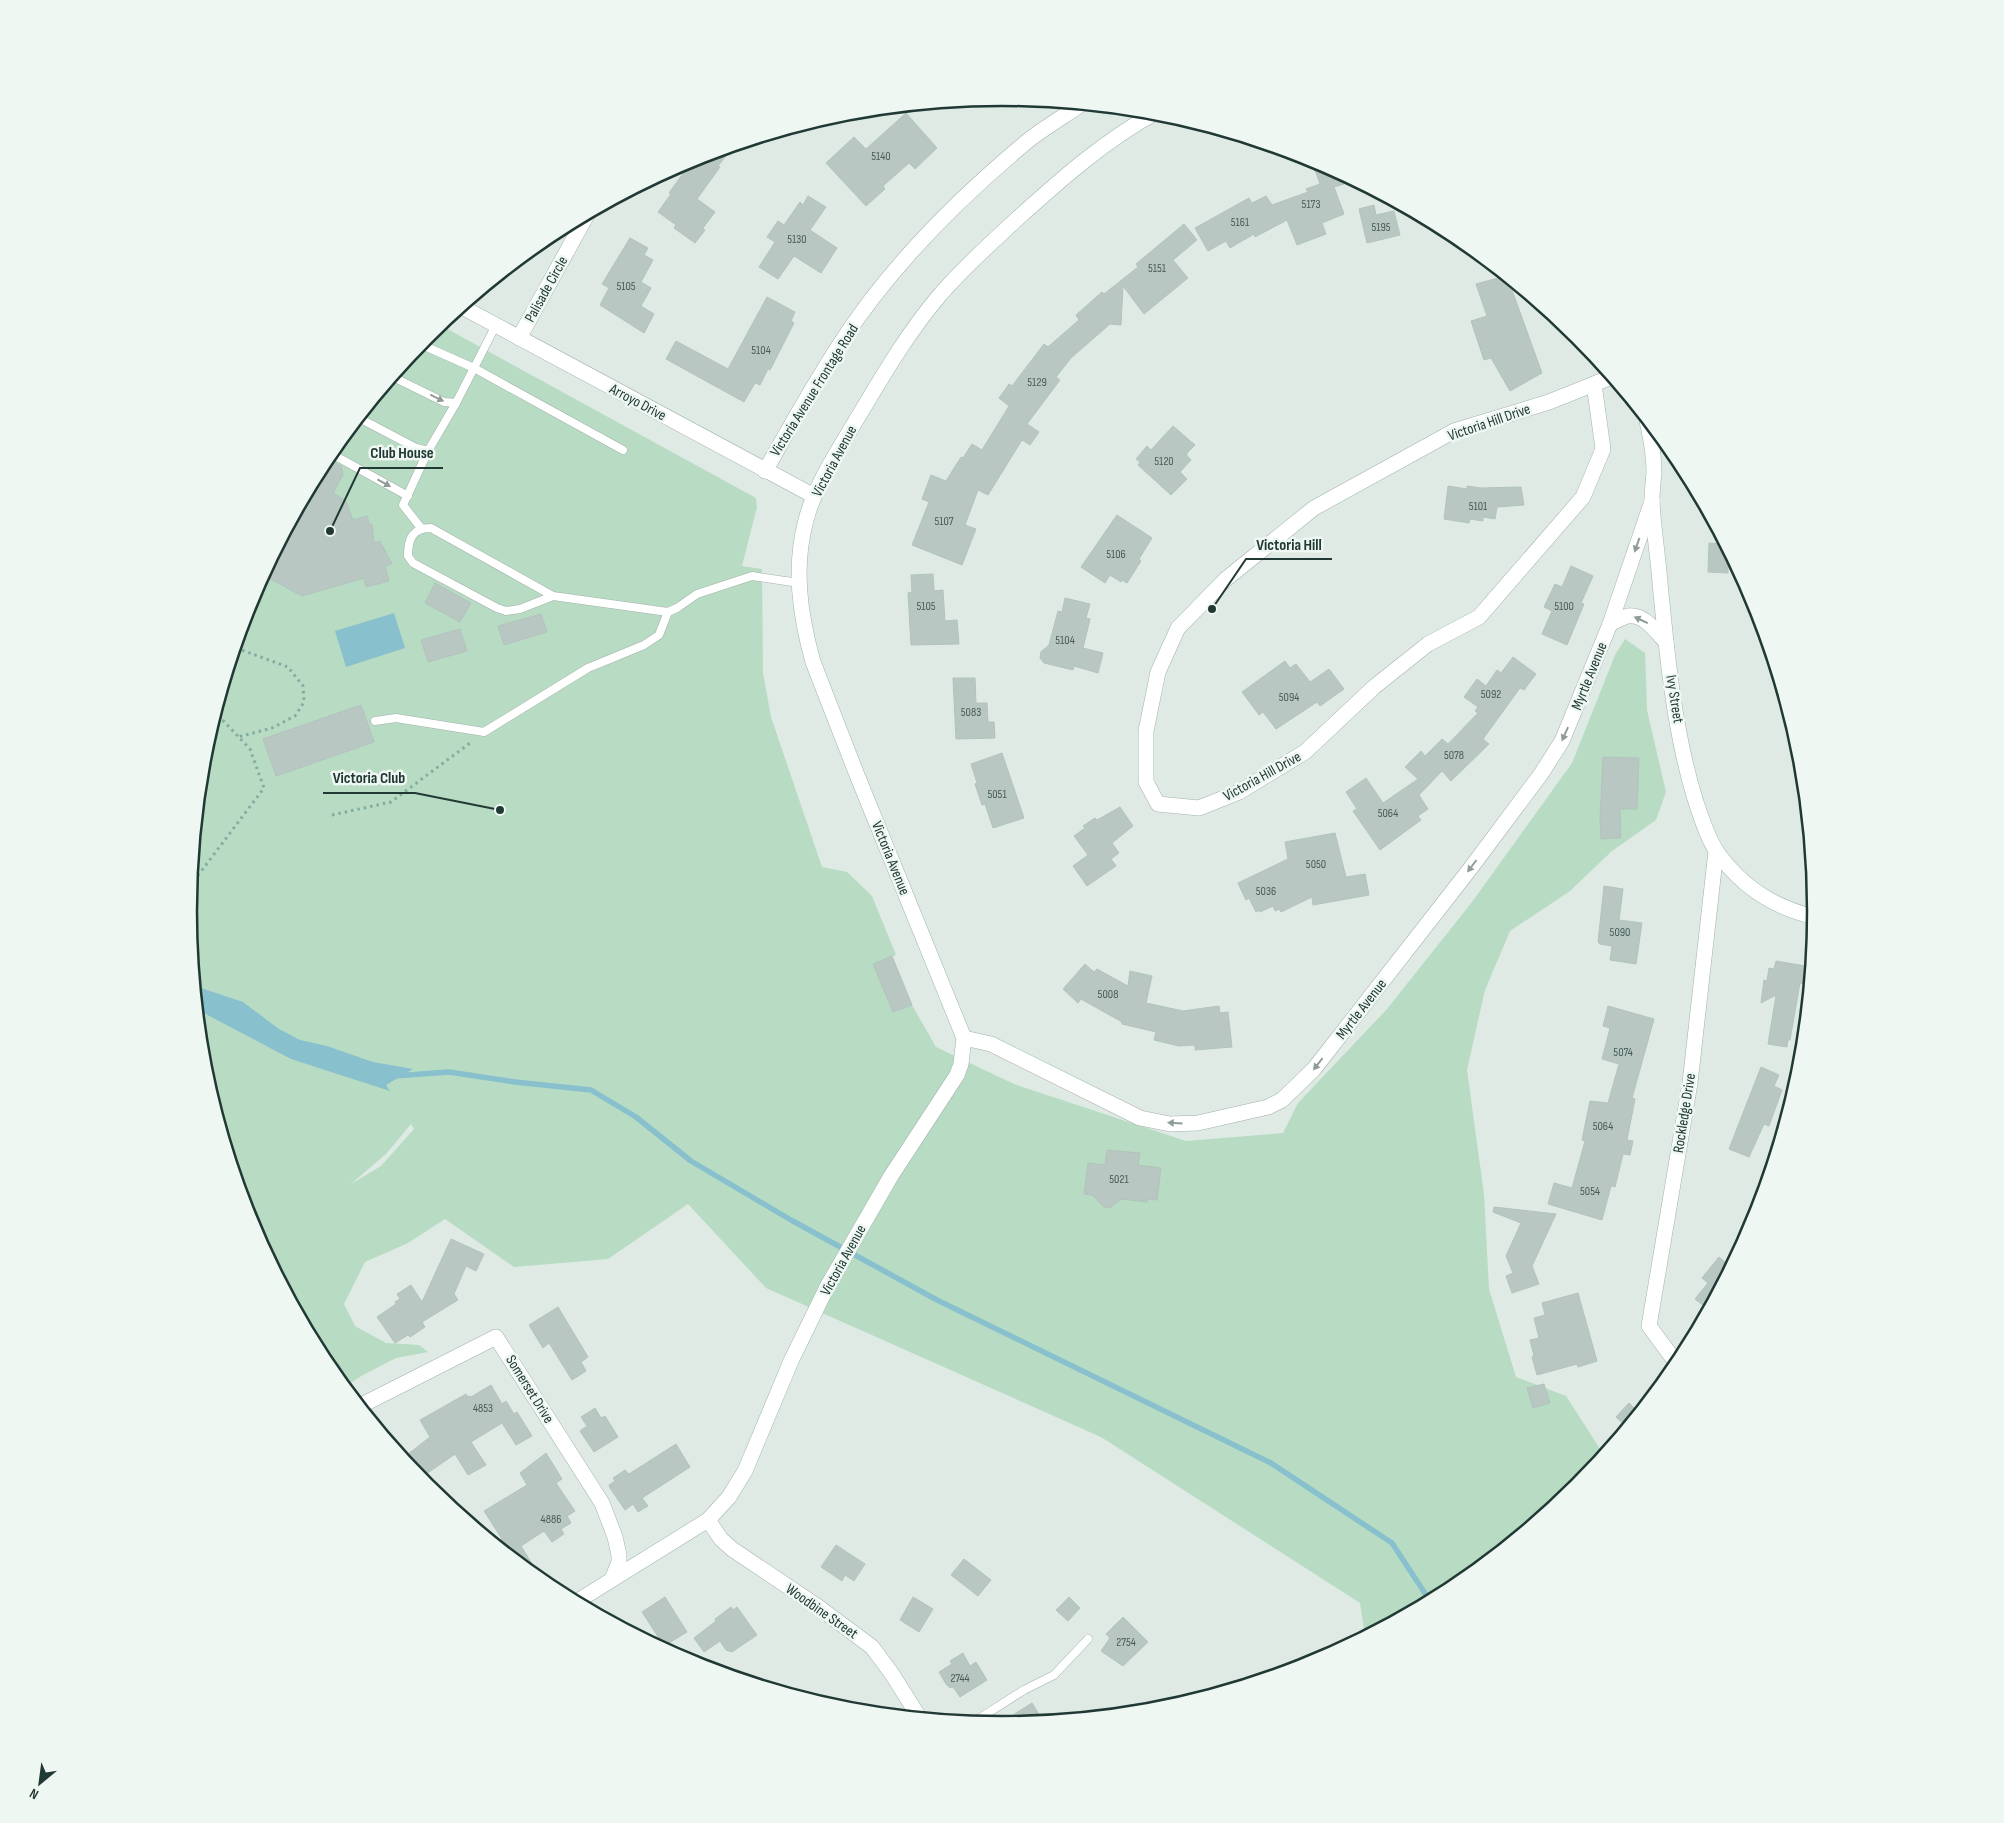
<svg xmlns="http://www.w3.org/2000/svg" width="2004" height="1823" viewBox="0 0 2004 1823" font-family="'Sofia Sans Condensed',sans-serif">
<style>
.green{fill:#b8dbc3;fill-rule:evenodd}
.water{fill:#88c0ce}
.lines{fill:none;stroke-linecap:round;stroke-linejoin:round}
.stream{stroke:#88c0ce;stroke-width:5.5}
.building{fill:#b8c7c2;stroke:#b2c3bd}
.lane-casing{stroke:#a2b1ac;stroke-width:9}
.street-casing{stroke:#a2b1ac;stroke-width:16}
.secondary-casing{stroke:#9fb5ae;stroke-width:16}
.path{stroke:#80ada1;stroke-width:3;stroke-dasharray:2.5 4;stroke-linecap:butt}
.lane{stroke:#fff;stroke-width:8}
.street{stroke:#fff;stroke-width:15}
.secondary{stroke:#fff;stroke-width:15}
.oneway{fill:#909c9a}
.labels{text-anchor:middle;stroke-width:5;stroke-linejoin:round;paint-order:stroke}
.number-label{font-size:12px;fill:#475c58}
.street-label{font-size:15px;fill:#213934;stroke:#eff7f3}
.rim{fill:none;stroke:#213934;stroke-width:2.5}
.leader{fill:none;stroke:#213934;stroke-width:2}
.callout-dot{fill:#213934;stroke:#eff7f3;stroke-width:2}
.callout-label{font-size:16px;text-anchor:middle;font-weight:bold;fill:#213934;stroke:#eff7f3;stroke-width:5;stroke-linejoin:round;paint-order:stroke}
</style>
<rect width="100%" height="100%" fill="#dfeae5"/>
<!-- green -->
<path class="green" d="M 440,325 L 756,498 L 757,507 L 742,566 L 762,569 L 763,673 L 771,717 L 822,867 L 847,872 L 872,896 L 896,955 L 873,964 L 893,1012 L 912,1005 L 936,1047 L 1014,1084 L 1186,1141 L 1283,1133 L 1298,1103 L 1387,1009 L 1472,902 L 1572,763 L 1615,655 L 1625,639 L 1645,653 L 1647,710 L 1666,792 L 1656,820 L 1612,851 L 1570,891 L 1510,931 L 1485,990 L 1467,1070 L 1484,1194 L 1489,1289 L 1516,1377 L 1566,1396 L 1604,1455 L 1577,1487 L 1454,1588 L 1365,1636 L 1360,1603 L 1101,1437 L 766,1288 L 688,1204 L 608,1259 L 514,1267 L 445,1219 L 408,1243 L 365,1262 L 344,1304 L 355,1326 L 386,1343 L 419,1345 L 428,1352 L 396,1358 L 363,1375 L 344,1387 L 325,1363 L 314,1343 L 317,1332 L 282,1282 L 250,1223 L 204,1070 L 188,911 L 204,752 L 250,600 L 325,459 L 427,336 ZM 411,1124 L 414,1129 L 381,1166 L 351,1184 L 387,1153 Z"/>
<!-- water -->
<g class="water">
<path d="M 394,613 L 405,648 L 346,667 L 335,631 Z"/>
<path d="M 195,986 L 243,1002 L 279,1029 L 300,1040 L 327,1046 L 373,1062 L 413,1069 L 386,1085 L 390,1091 L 291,1059 L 198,1010 Z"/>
</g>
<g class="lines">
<!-- stream -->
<path class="stream" d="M 394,1076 L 449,1072 L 515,1082 L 591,1090 L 636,1117 L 691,1161 L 791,1220 L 937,1300 L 1271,1463 L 1392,1543 L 1430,1601"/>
</g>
<!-- building -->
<g class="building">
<path d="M 906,113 L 937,148 L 915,169 L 909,163 L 883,186 L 885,189 L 866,206 L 826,163 L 854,137 L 866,149 Z"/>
<path d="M 733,147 L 718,166 L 720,167 L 697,199 L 715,212 L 703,228 L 705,230 L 695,243 L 674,228 L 676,225 L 658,212 L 671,194 L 669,193 L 684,172 L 677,167 L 691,159 Z"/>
<path d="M 1326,166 L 1340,174 L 1344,184 L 1334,187 L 1344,214 L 1322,223 L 1326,234 L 1297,245 L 1287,220 L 1255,237 L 1254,234 L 1230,248 L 1226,241 L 1208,251 L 1195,228 L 1249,198 L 1252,203 L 1266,196 L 1272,205 L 1308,192 L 1306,189 L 1320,184 L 1315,170 Z"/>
<path d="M 808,196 L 826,207 L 810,230 L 837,248 L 821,273 L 794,256 L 778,279 L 759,267 L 775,242 L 767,237 L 778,221 L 784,225 L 800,202 L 803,205 Z"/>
<path d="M 1374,205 L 1376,215 L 1394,211 L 1400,235 L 1367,243 L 1359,209 Z"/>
<path d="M 1184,224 L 1197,240 L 1173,260 L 1188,278 L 1144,314 L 1123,286 L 1121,325 L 1110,324 L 1071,358 L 1056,377 L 1060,380 L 1027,424 L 1039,432 L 1030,445 L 1022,440 L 988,495 L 978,490 L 965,525 L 976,529 L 962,565 L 912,545 L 929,502 L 922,499 L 931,475 L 946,481 L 961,457 L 963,458 L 972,444 L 982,450 L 1009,406 L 999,398 L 1009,384 L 1012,386 L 1044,344 L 1048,347 L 1079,320 L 1076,315 L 1102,292 L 1104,294 L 1138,267 L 1136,264 Z"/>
<path d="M 630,238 L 648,248 L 644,255 L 653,260 L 641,282 L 651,288 L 641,306 L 654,314 L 644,333 L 600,305 L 609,288 L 602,284 Z"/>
<path d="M 1505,276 L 1508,279 L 1542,373 L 1510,391 L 1491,358 L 1484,360 L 1471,321 L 1487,316 L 1476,284 Z"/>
<path d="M 767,297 L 795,312 L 791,321 L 794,323 L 770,370 L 768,369 L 760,385 L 755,383 L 744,402 L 666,359 L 676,341 L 728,369 Z"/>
<path d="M 1173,426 L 1195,445 L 1187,453 L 1187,456 L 1191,460 L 1180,472 L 1187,479 L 1171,495 L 1138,465 L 1140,462 L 1136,459 L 1147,446 L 1151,450 Z"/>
<path d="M 330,460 L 341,466 L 343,475 L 333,493 L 346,501 L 353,520 L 367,516 L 370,525 L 372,524 L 374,543 L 380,541 L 392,564 L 385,566 L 389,581 L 366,587 L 364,578 L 302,596 L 263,575 L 323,463 Z"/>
<path d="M 1448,486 L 1467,489 L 1467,486 L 1481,488 L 1521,487 L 1524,505 L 1497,507 L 1495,519 L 1483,517 L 1483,521 L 1470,519 L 1469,523 L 1444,519 Z"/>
<path d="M 1117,515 L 1152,538 L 1139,559 L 1141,561 L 1127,583 L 1122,580 L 1121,582 L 1110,575 L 1105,583 L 1081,567 Z"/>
<path d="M 1709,543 L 1724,544 L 1728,552 L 1728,573 L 1708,572 Z"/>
<path d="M 1571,566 L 1593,576 L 1581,603 L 1584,604 L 1567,645 L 1542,634 L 1552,611 L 1544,607 L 1555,584 L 1562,587 Z"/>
<path d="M 933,574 L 934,591 L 943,590 L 945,621 L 957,620 L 959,644 L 911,645 L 908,593 L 912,592 L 911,575 Z"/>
<path d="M 435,583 L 471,603 L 460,622 L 425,603 Z"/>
<path d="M 1065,598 L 1090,604 L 1086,618 L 1090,619 L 1083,648 L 1103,653 L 1098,673 L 1074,666 L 1073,670 L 1044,663 L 1040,658 L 1041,652 L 1049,645 L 1058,611 L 1062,612 Z"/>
<path d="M 541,614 L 547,632 L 504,645 L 498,626 Z"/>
<path d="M 460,629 L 467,651 L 428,662 L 421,640 Z"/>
<path d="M 1513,657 L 1536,674 L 1524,690 L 1520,688 L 1483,739 L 1489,744 L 1451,781 L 1442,771 L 1419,795 L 1428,809 L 1418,816 L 1421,820 L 1380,850 L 1353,811 L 1357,809 L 1346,792 L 1366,778 L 1383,803 L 1418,779 L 1405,767 L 1421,751 L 1425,756 L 1442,739 L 1448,744 L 1478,713 L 1475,711 L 1478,707 L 1464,697 L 1477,679 L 1486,686 L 1497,670 L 1501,673 Z"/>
<path d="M 1285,661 L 1290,668 L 1296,664 L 1310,682 L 1329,669 L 1344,689 L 1320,706 L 1317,702 L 1276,729 L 1263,712 L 1259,715 L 1242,692 Z"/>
<path d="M 953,678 L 975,678 L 976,703 L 987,703 L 988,722 L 994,722 L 995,738 L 956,739 Z"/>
<path d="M 361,705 L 374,742 L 276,776 L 263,739 Z"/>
<path d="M 1002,753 L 1024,818 L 993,828 L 985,804 L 982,805 L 975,784 L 977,783 L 971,764 Z"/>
<path d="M 1603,757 L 1639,758 L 1637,809 L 1620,809 L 1621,838 L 1601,839 L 1600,819 Z"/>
<path d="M 1120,807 L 1133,826 L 1112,843 L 1119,853 L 1111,859 L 1116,866 L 1087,886 L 1073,866 L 1088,855 L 1074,836 L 1085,828 L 1083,826 L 1095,818 L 1097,820 Z"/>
<path d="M 1335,833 L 1346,877 L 1365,874 L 1369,895 L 1313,905 L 1312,897 L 1281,912 L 1279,909 L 1275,911 L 1273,906 L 1260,912 L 1259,910 L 1256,912 L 1249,898 L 1246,900 L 1238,883 L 1288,859 L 1285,842 Z"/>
<path d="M 1604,886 L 1623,889 L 1619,920 L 1642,923 L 1636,964 L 1610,960 L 1612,946 L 1600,944 L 1598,942 Z"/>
<path d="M 892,956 L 912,1005 L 893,1012 L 873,964 Z"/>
<path d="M 1776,961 L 1811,967 L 1809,984 L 1800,983 L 1790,1040 L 1788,1040 L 1787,1047 L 1768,1044 L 1776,995 L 1761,1003 L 1764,980 L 1767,981 L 1769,968 L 1774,969 Z"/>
<path d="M 1085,964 L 1094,972 L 1097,969 L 1128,986 L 1130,971 L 1152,976 L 1146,1003 L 1183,1011 L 1219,1006 L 1220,1013 L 1228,1012 L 1232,1047 L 1195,1050 L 1195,1045 L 1179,1046 L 1154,1040 L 1156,1032 L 1122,1024 L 1122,1022 L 1081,999 L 1078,1003 L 1063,989 Z"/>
<path d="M 1608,1006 L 1654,1019 L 1632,1098 L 1635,1099 L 1627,1140 L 1633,1141 L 1630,1155 L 1623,1154 L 1615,1187 L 1611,1186 L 1602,1220 L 1548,1204 L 1554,1183 L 1572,1188 L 1585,1141 L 1582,1140 L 1590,1101 L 1608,1103 L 1619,1064 L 1602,1059 L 1610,1028 L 1603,1026 Z"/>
<path d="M 1761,1067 L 1779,1075 L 1774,1086 L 1782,1090 L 1769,1126 L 1764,1124 L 1749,1157 L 1729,1149 Z"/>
<path d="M 1107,1150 L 1140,1153 L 1138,1165 L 1161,1168 L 1157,1200 L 1147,1199 L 1147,1202 L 1121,1199 L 1110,1208 L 1104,1207 L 1092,1195 L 1084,1194 L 1088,1163 L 1105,1165 Z"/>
<path d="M 1494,1207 L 1556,1214 L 1532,1266 L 1539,1284 L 1512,1293 L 1506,1276 L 1513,1273 L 1506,1256 L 1521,1223 L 1493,1212 Z"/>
<path d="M 451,1239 L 484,1254 L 476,1271 L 466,1266 L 454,1294 L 458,1300 L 422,1322 L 425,1327 L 410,1337 L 408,1335 L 395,1343 L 377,1317 L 396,1304 L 395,1302 L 400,1299 L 397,1294 L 411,1285 L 422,1302 Z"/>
<path d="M 1719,1257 L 1731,1267 L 1708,1309 L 1695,1299 L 1708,1283 L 1702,1278 Z"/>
<path d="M 1578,1293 L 1597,1361 L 1578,1367 L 1577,1364 L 1537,1375 L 1532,1357 L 1534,1356 L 1530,1340 L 1539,1338 L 1534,1318 L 1545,1315 L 1542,1303 Z"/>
<path d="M 558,1307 L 588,1357 L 581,1362 L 586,1371 L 572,1380 L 549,1343 L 543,1348 L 529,1325 Z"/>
<path d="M 1544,1384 L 1550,1403 L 1533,1408 L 1527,1388 Z"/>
<path d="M 491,1385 L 502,1404 L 506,1401 L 514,1414 L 517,1412 L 532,1436 L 516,1445 L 502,1423 L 471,1442 L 486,1465 L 468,1475 L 455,1454 L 419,1479 L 403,1458 L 430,1437 L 420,1420 L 466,1394 L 468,1397 L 470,1396 L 471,1397 Z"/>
<path d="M 1629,1403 L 1639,1413 L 1627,1427 L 1616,1417 Z"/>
<path d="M 595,1408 L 601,1418 L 605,1416 L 618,1437 L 594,1452 L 580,1431 L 587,1426 L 581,1417 Z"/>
<path d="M 676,1444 L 690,1467 L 642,1498 L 648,1506 L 638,1512 L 633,1504 L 625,1510 L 610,1488 L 609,1485 L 615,1481 L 613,1478 L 625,1470 L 629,1474 Z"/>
<path d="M 546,1453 L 562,1479 L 556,1483 L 575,1511 L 567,1516 L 571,1523 L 561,1529 L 564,1534 L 552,1542 L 544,1531 L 521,1546 L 540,1577 L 538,1579 L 495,1544 L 502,1539 L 484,1511 L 527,1485 L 520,1473 Z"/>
<path d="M 836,1545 L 865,1564 L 854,1581 L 845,1575 L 842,1581 L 821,1567 Z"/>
<path d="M 964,1559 L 991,1580 L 978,1596 L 951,1575 Z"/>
<path d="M 665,1597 L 687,1632 L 664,1646 L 642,1612 Z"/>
<path d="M 913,1597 L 933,1609 L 919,1632 L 900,1620 Z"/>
<path d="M 1069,1597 L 1080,1608 L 1068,1621 L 1056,1610 Z"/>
<path d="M 731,1607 L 733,1610 L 737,1607 L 757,1635 L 732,1652 L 726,1650 L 720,1641 L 704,1652 L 694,1638 L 716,1621 L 715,1619 Z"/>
<path d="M 1123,1617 L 1148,1642 L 1123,1666 L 1101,1651 L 1110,1638 L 1106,1634 Z"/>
<path d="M 963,1653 L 970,1666 L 976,1662 L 987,1680 L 960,1697 L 953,1687 L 950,1688 L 946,1684 L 939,1672 L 952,1664 L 950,1661 Z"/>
<path d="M 1032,1703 L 1043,1721 L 997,1725 Z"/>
</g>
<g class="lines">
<!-- lane casing -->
<g class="lane-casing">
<g id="lane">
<path d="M 420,344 L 474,368 L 623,450"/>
<path d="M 393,377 L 444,402 L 456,403 L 496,325"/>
<path d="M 359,418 L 361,419 L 366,409"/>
<path d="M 361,419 L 416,448 L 428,451 L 456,403"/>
<path d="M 330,453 L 408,496"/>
<path d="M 421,528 L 403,505 L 428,451"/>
<path d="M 553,596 L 431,528 C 412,528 408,539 408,556 L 413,563 L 497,608 L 506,611 L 520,609 L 553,596 L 668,612 L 677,608 L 697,594 L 752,576 L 799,583"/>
<path d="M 375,721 L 396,718 L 484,732 L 588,668 L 644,645 L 659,635 L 668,612"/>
<path d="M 972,1723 L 1024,1690 L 1054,1675 L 1088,1639"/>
</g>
</g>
<!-- street casing -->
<g class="street-casing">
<g id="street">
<path d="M 462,307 L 814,496"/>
<path d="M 519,338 L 587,215"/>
<path d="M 1594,384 L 1603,449 L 1583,497 L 1479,617 L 1428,644 L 1374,687 L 1305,752 L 1239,792 L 1199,808 L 1158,804 L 1146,782 L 1146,731 L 1158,672 L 1178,628 L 1226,579 L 1314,508 L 1454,431 L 1549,402 Z"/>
<path d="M 1594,384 L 1611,377"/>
<path d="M 765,471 C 789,429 812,387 838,347 C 887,270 960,197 1030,139 C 1046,127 1064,116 1080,105"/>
<path d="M 1610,624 C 1616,621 1623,617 1628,616 C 1645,614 1656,632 1666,642"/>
<path d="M 964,1038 L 991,1044 L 1140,1118 L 1170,1124 L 1198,1123 L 1268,1107 L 1282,1100 L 1314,1069 L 1470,869 L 1541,774 L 1562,741 L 1610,624 L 1652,501"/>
<path d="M 1679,1363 L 1672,1357 L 1649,1326 L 1690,1083 L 1716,851"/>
<path d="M 360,1406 L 496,1337 L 602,1503 L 615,1537 L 619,1555 L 619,1562 L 612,1579"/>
<path d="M 708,1520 L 721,1539 L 732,1549 L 817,1606 L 872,1647 L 892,1674 L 919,1717"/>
</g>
</g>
<!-- secondary casing -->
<g class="secondary-casing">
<g id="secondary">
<path d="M 1647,421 C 1651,438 1654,455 1654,473 C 1653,482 1652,491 1652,500 C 1653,527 1658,555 1660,583 C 1667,655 1674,730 1695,799 C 1701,817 1707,837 1717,852 C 1741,886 1775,908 1815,917"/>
<path d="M 576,1602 L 708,1520 L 729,1497 L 745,1471 L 791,1361 L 827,1287 L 891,1176 L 957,1075 L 961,1064 L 964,1038 L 857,775 L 813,662 C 800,615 793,568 806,520 C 815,485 837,453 855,422 C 881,379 906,335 939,296 C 963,268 990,244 1017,219 C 1059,181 1105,140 1155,113"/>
</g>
</g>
<!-- path -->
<g class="path">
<path d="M 236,648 L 288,667 L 303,686 L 304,702 L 295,716 L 272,728 L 238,737"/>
<path d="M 332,815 L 391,802 L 470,743"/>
<path d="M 190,886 L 264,788 L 250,749 L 216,713"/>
</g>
<!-- lane -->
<use href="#lane" class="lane"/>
<!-- street -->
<use href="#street" class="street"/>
<!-- secondary -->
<use href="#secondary" class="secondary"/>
</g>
<!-- one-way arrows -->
<defs><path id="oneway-solid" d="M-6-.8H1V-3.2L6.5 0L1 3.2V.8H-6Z" transform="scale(1.25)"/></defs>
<g class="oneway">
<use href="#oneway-solid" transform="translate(437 398) rotate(26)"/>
<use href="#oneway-solid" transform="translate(384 483) rotate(29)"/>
<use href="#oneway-solid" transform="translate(1637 545) rotate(109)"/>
<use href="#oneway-solid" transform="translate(1641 620) rotate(-155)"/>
<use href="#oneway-solid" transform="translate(1565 734) rotate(114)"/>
<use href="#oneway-solid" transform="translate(1472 866) rotate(127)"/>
<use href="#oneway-solid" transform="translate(1318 1064) rotate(128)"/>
<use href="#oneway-solid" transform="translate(1175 1123) rotate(-177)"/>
</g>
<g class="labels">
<!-- number labels -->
<g class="number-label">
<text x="881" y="160">5140</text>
<text x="1311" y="208">5173</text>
<text x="1240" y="226">5161</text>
<text x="1381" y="231">5195</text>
<text x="797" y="243">5130</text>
<text x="1157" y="272">5151</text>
<text x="626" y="290">5105</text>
<text x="761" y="354">5104</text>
<text x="1037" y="386">5129</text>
<text x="1164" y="465">5120</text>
<text x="1478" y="510">5101</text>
<text x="944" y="525">5107</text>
<text x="1116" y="558">5106</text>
<text x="926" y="610">5105</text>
<text x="1564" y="610">5100</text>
<text x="1065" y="644">5104</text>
<text x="1491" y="698">5092</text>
<text x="1289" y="701">5094</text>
<text x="971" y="716">5083</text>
<text x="1454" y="759">5078</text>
<text x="997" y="798">5051</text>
<text x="1388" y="817">5064</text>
<text x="1316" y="868">5050</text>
<text x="1266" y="895">5036</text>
<text x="1620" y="936">5090</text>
<text x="1108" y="998">5008</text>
<text x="1623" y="1056">5074</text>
<text x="1603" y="1130">5064</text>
<text x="1119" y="1183">5021</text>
<text x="1590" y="1195">5054</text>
<text x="483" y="1412">4853</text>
<text x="551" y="1523">4886</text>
<text x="1126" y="1646">2754</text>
<text x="960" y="1682">2744</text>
</g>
<!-- street labels -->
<g class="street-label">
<text transform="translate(546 289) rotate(-61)" y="5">Palisade Circle</text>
<text transform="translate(814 390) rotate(-58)" y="5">Victoria Avenue Frontage Road</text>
<text transform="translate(638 402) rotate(28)" y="5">Arroyo Drive</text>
<text transform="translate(1489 422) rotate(-19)" y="5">Victoria Hill Drive</text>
<text transform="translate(834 461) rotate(-62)" y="5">Victoria Avenue</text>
<text transform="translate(1589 676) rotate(-68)" y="5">Myrtle Avenue</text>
<text transform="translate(1675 699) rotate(81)" y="5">Ivy Street</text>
<text transform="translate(1262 776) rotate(-29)" y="5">Victoria Hill Drive</text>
<text transform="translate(891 858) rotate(68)" y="5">Victoria Avenue</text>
<text transform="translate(1361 1009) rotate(-52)" y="5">Myrtle Avenue</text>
<text transform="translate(1684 1113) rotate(-81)" y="5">Rockledge Drive</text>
<text transform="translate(843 1260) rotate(-61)" y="5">Victoria Avenue</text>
<text transform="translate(530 1389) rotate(58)" y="5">Somerset Drive</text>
<text transform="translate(822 1611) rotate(35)" y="5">Woodbine Street</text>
</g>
</g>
<!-- crop -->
<path d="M0 0H2004V1823H0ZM197 911a805 805 0 1 1 1610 0a805 805 0 1 1-1610 0Z" fill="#eff7f3" fill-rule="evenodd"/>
<path class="rim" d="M197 911a805 805 0 1 1 1610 0a805 805 0 1 1-1610 0Z"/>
<!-- callouts -->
<path class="leader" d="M330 531L360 468H443M1212 609L1246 559H1332M500 810L415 793H323"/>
<g class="callout-dot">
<circle cx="330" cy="531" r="5"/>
<circle cx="1212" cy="609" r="5"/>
<circle cx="500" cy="810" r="5"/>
</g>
<g class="callout-label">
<text x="402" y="458">Club House</text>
<text x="1289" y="550">Victoria Hill</text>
<text x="369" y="783">Victoria Club</text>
</g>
<!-- north arrow -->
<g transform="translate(40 1783) rotate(209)" stroke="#eff7f3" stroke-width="4" paint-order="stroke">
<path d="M0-4L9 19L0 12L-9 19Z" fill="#213934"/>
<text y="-8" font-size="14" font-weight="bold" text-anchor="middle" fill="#213934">N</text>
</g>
</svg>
